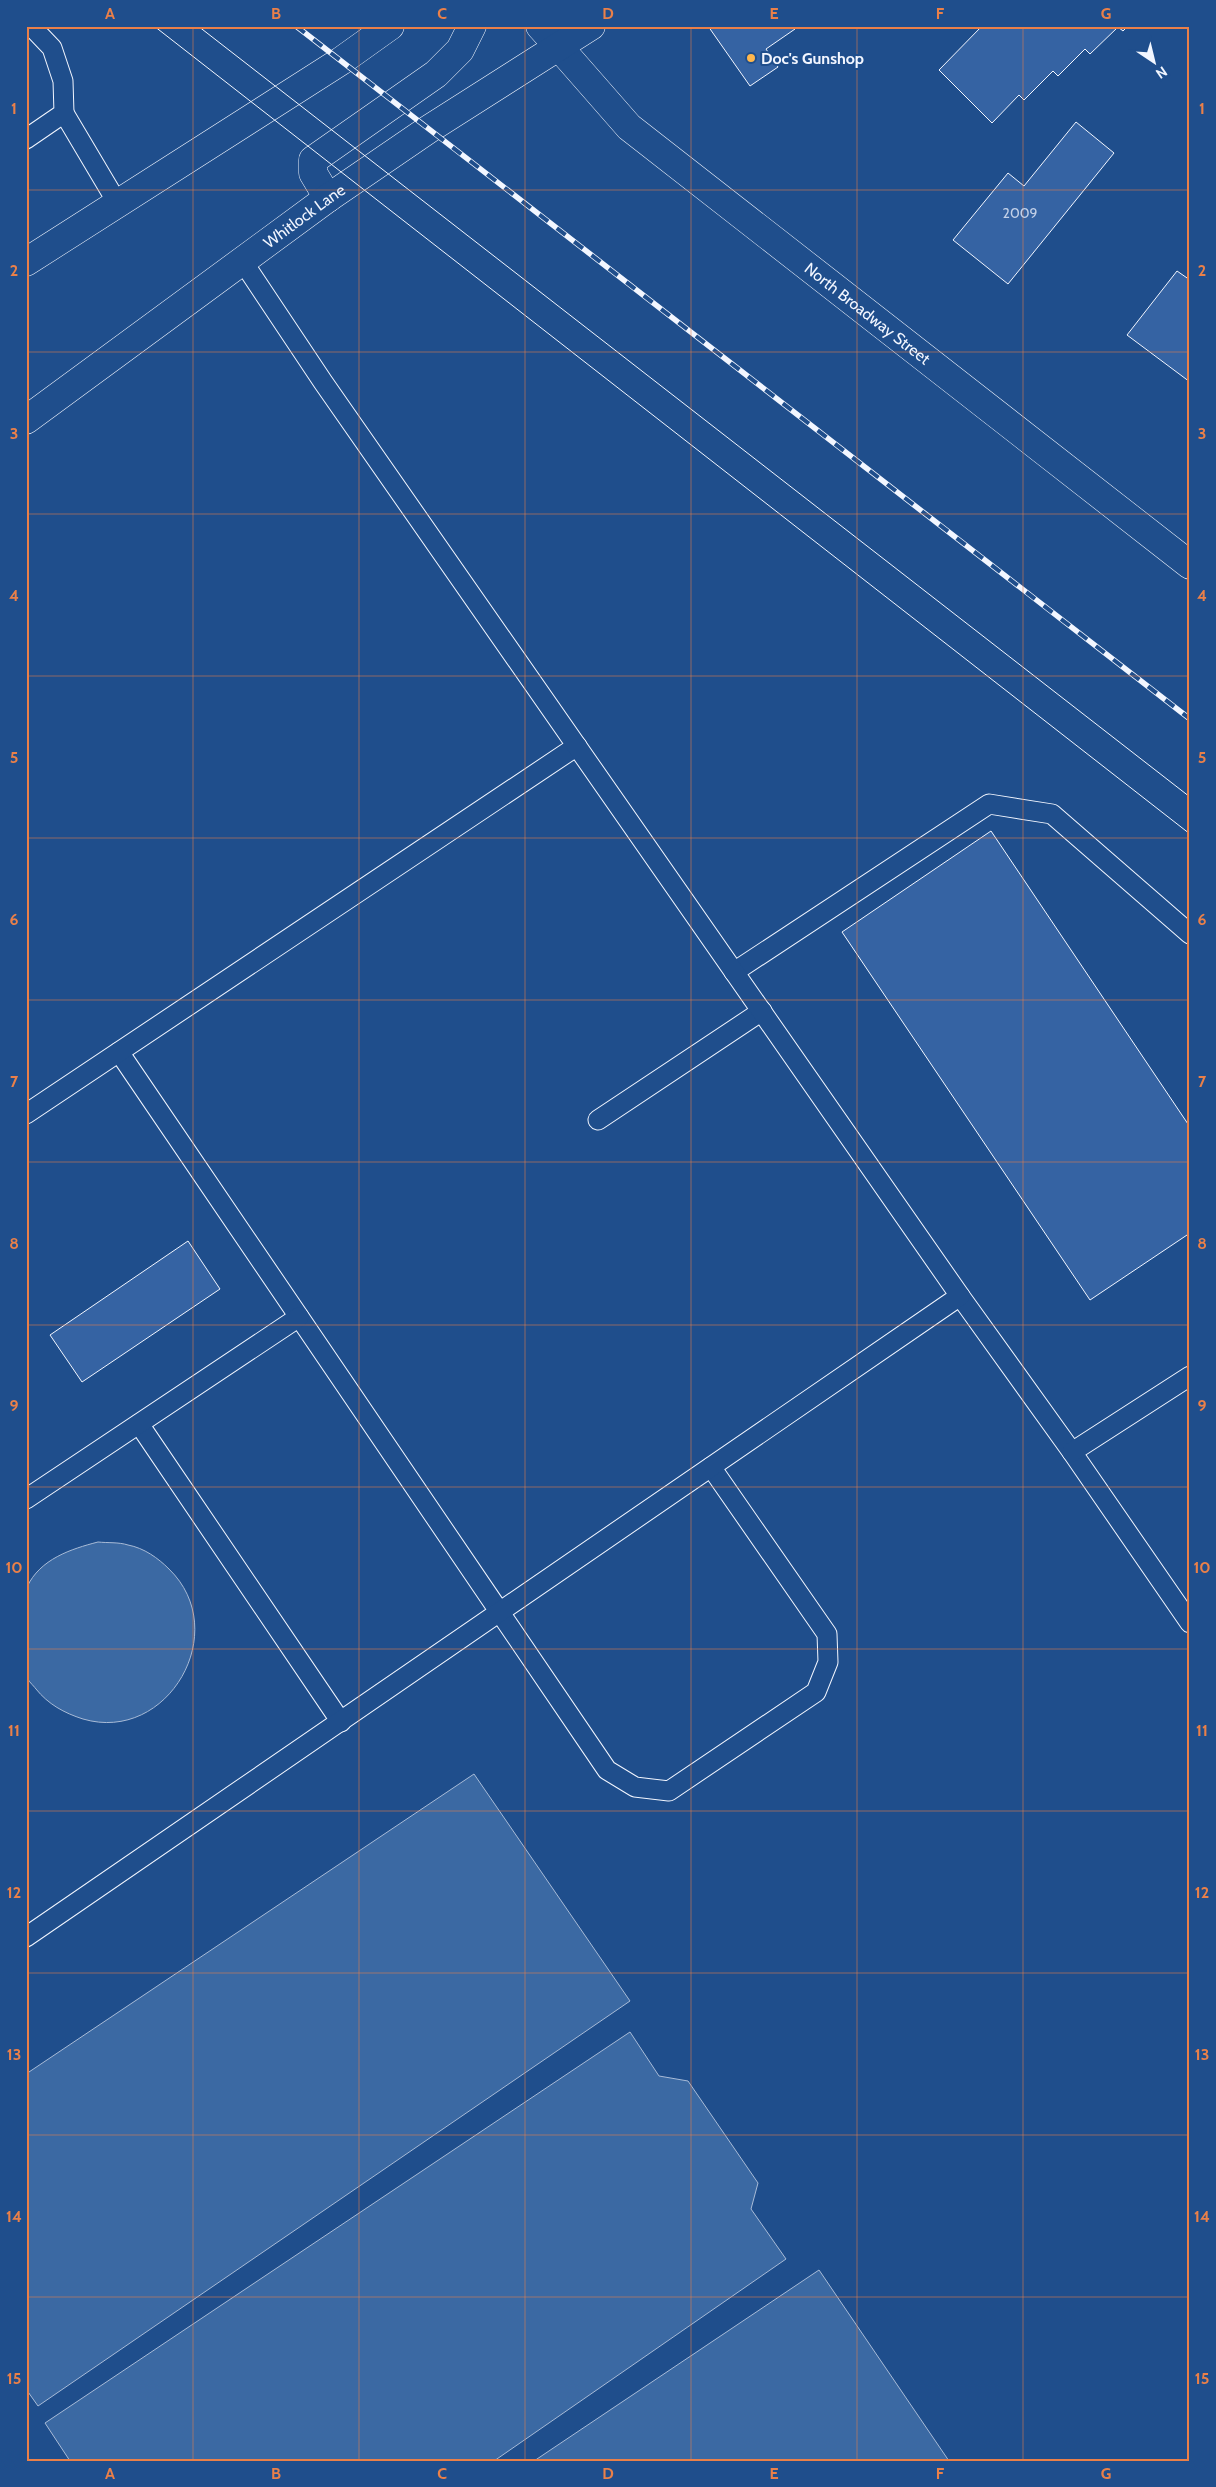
<svg xmlns="http://www.w3.org/2000/svg" width="1216" height="2487" viewBox="0 0 1216 2487" font-family="Cabin,sans-serif">
<style>
.water{fill:#3b69a3;stroke:#a8bbd7}
.building{fill:#3563a3;stroke:#f2f6ff}
.lines{fill:none;stroke-linecap:round;stroke-linejoin:round}
.service-casing{stroke:#f2f6ff;stroke-width:21}
.tertiary-casing{stroke:#f2f6ff;stroke-width:29}
.secondary-casing{stroke:#f2f6ff;stroke-width:29}
.service{stroke:#1f4e8c;stroke-width:19}
.tertiary{stroke:#1f4e8c;stroke-width:28}
.secondary{stroke:#1f4e8c;stroke-width:28}
.tram{stroke:#f2f6ff;stroke-width:1}
.rail-casing{stroke:#f2f6ff;stroke-width:5.5}
.rail{stroke:#1f4e8c;stroke-width:4;stroke-dasharray:11;stroke-linecap:butt}
.grid{fill:none;stroke:#ea8049;stroke-width:1;stroke-opacity:0.55}
.poi-dot{fill:#ffb74d;stroke:#1f4e8c;stroke-width:2}
.labels{text-anchor:middle;stroke-width:4;stroke-linejoin:round;paint-order:stroke}
.number-label{font-size:14px;fill:#c3d1e8}
.poi-label{font-size:16px;font-weight:bold;fill:#f2f6ff;stroke:#1f4e8c;text-anchor:start}
.street-label{font-size:16px;fill:#f2f6ff;stroke:#1f4e8c}
.neatline{fill:none;stroke:#ea8049;stroke-width:2}
.grid-label{font-size:16px;text-anchor:middle;font-weight:bold;fill:#ea8049}
</style>
<rect width="100%" height="100%" fill="#1f4e8c"/>
<!-- water -->
<g class="water">
<path d="M 98,1542 C 107,1543 119,1542 128,1545 C 144,1548 158,1558 169,1569 C 233,1631 168,1744 83,1719 C 64,1713 48,1704 36,1689 C 33,1685 28,1681 27,1677 C 23,1668 26,1650 26,1639 C 26,1628 23,1596 27,1587 C 40,1559 71,1549 98,1542 Z"/>
<path d="M 474,1774 L 630,2001 L 38,2406 L 26,2389 L 26,2074 Z"/>
<path d="M 630,2032 L 659,2076 L 688,2081 L 758,2183 L 751,2209 L 786,2259 L 494,2461 L 70,2461 L 45,2423 Z"/>
<path d="M 819,2270 L 949,2461 L 534,2461 Z"/>
</g>
<!-- building -->
<g class="building">
<path d="M 708,26 L 793,26 L 795,29 L 766,49 L 778,67 L 750,86 Z"/>
<path d="M 982,26 L 1128,26 L 1123,31 L 1118,27 L 1090,54 L 1085,49 L 1058,76 L 1053,71 L 1024,100 L 1019,95 L 992,123 L 939,70 Z"/>
<path d="M 1076,122 L 1114,153 L 1008,284 L 953,240 L 1008,173 L 1024,186 Z"/>
<path d="M 1177,271 L 1190,280 L 1190,382 L 1127,335 Z"/>
<path d="M 991,831 L 1190,1127 L 1190,1233 L 1090,1300 L 842,932 Z"/>
<path d="M 188,1241 L 220,1289 L 82,1382 L 50,1335 Z"/>
</g>
<g class="lines">
<!-- service casing -->
<g class="service-casing">
<g id="service">
<path d="M 64,113 L 118,204"/>
<path d="M 26,139 L 64,113 L 63,81 L 52,48 L 31,26"/>
<path d="M 734,972 L 989,804 L 1052,814 L 1190,934"/>
<path d="M 119,1052 L 607,1770 L 635,1787 L 669,1791 L 816,1692 L 828,1662 L 827,1634 L 711,1467"/>
<path d="M 26,1114 L 577,746"/>
<path d="M 598,1120 L 762,1011"/>
<path d="M 960,1296 L 1072,1452 L 1190,1623"/>
<path d="M 139,1424 L 341,1722"/>
<path d="M 1072,1452 L 1190,1376"/>
<path d="M 26,1499 L 299,1317"/>
<path d="M 26,1937 L 960,1296 L 323,382 L 243,262"/>
</g>
</g>
<!-- tertiary casing -->
<g class="tertiary-casing">
<g id="tertiary">
<path id="s1" d="M 559,47 L 629,127 L 1190,565"/>
</g>
</g>
<!-- secondary casing -->
<g class="secondary-casing">
<g id="secondary">
<path d="M 540,26 L 559,47"/>
<path d="M 328,198 L 313,173 L 313,160 L 436,74 L 460,50 L 472,26"/>
<path d="M 26,262 L 341,61 L 390,26"/>
<path id="s2" d="M 26,420 L 328,198 L 429,129 L 591,26"/>
</g>
</g>
<!-- service -->
<use href="#service" class="service"/>
<!-- tertiary -->
<use href="#tertiary" class="tertiary"/>
<!-- secondary -->
<use href="#secondary" class="secondary"/>
<!-- tram -->
<g class="tram">
<path d="M 154,26 L 1190,834"/>
<path d="M 198,26 L 1190,797"/>
</g>
<!-- rail casing -->
<g class="rail-casing">
<path id="rail" d="M 296,26 L 1190,719"/>
</g>
<!-- rail -->
<use href="#rail" class="rail"/>
</g>
<!-- grid -->
<path class="grid" d="M 193,26 L 193,2461M 359,26 L 359,2461M 525,26 L 525,2461M 691,26 L 691,2461M 857,26 L 857,2461M 1023,26 L 1023,2461M 26,190 L 1190,190M 26,352 L 1190,352M 26,514 L 1190,514M 26,676 L 1190,676M 26,838 L 1190,838M 26,1000 L 1190,1000M 26,1162 L 1190,1162M 26,1325 L 1190,1325M 26,1487 L 1190,1487M 26,1649 L 1190,1649M 26,1811 L 1190,1811M 26,1973 L 1190,1973M 26,2135 L 1190,2135M 26,2297 L 1190,2297"/>
<!-- markers -->
<circle class="poi-dot" cx="751" cy="58" r="5"/>
<g class="labels">
<!-- number labels -->
<g class="number-label">
<text x="1020" y="218">2009</text>
</g>
<!-- poi labels -->
<g class="poi-label">
<text x="761" y="64">Doc's Gunshop</text>
</g>
<!-- street labels -->
<g class="street-label">
<text dy="6" stroke="none"><textPath href="#s2" startOffset="345">Whitlock Lane</textPath></text>
<text dy="6" stroke="none"><textPath href="#s1" startOffset="409">North Broadway Street</textPath></text>
</g>
</g>
<!-- border -->
<rect width="1216" height="2487" fill="none" stroke="#1f4e8c" stroke-width="55"/>
<!-- north arrow -->
<g transform="translate(1154 62) rotate(145)" stroke="#1f4e8c" stroke-width="4" paint-order="stroke">
<path d="M0-4L9 19L0 12L-9 19Z" fill="#f2f6ff"/>
<text y="-8" font-size="14" font-weight="bold" text-anchor="middle" fill="#f2f6ff">N</text>
</g>
<rect x="28" y="28" width="1160" height="2432" class="neatline"/>
<g class="grid-label">
<text x="110" y="19">A</text>
<text x="276" y="19">B</text>
<text x="442" y="19">C</text>
<text x="608" y="19">D</text>
<text x="774" y="19">E</text>
<text x="940" y="19">F</text>
<text x="1106" y="19">G</text>
<text x="14" y="114">1</text>
<text x="1202" y="114">1</text>
<text x="14" y="276">2</text>
<text x="1202" y="276">2</text>
<text x="14" y="439">3</text>
<text x="1202" y="439">3</text>
<text x="14" y="601">4</text>
<text x="1202" y="601">4</text>
<text x="14" y="763">5</text>
<text x="1202" y="763">5</text>
<text x="14" y="925">6</text>
<text x="1202" y="925">6</text>
<text x="14" y="1087">7</text>
<text x="1202" y="1087">7</text>
<text x="14" y="1249">8</text>
<text x="1202" y="1249">8</text>
<text x="14" y="1411">9</text>
<text x="1202" y="1411">9</text>
<text x="14" y="1573">10</text>
<text x="1202" y="1573">10</text>
<text x="14" y="1736">11</text>
<text x="1202" y="1736">11</text>
<text x="14" y="1898">12</text>
<text x="1202" y="1898">12</text>
<text x="14" y="2060">13</text>
<text x="1202" y="2060">13</text>
<text x="14" y="2222">14</text>
<text x="1202" y="2222">14</text>
<text x="14" y="2384">15</text>
<text x="1202" y="2384">15</text>
<text x="110" y="2479">A</text>
<text x="276" y="2479">B</text>
<text x="442" y="2479">C</text>
<text x="608" y="2479">D</text>
<text x="774" y="2479">E</text>
<text x="940" y="2479">F</text>
<text x="1106" y="2479">G</text>
</g>
</svg>
